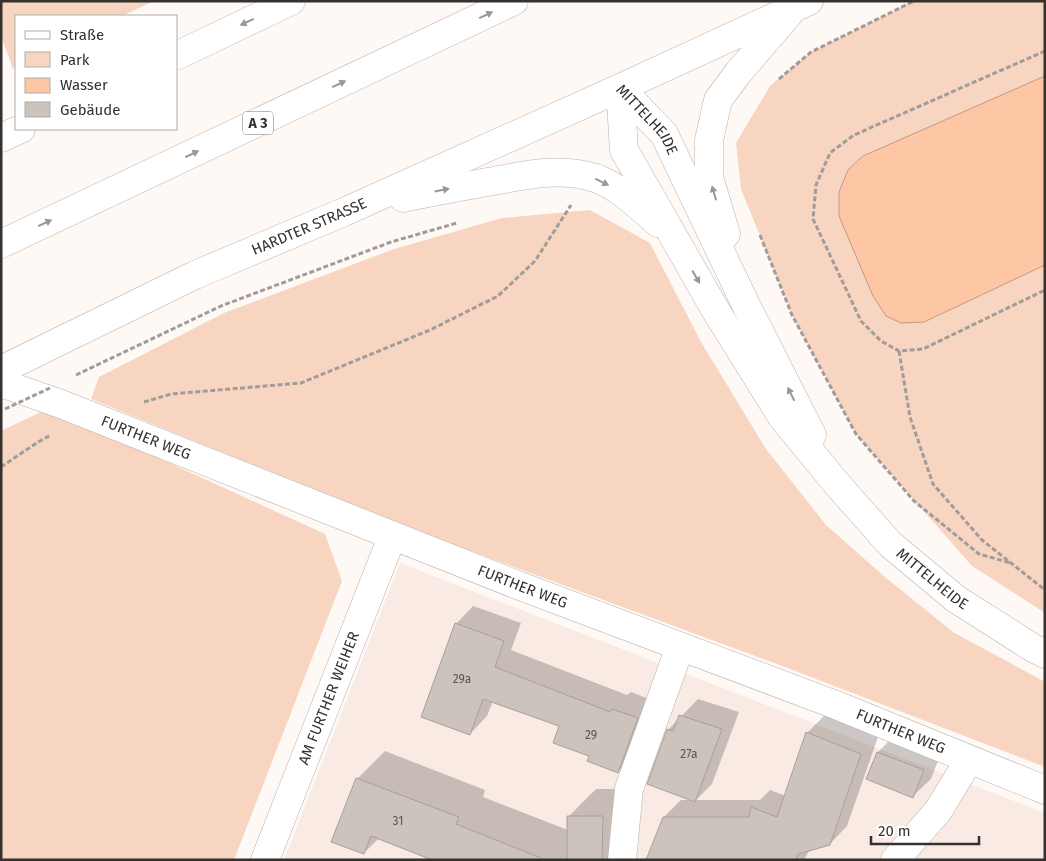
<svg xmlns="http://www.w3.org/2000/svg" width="1046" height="861" viewBox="0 0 1046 861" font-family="'Fira Sans',sans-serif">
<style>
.built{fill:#f9ebe3}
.green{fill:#f7d5c1}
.water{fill:#fdc7a6;stroke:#c19a82}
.shadow{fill:#0003}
.building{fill:#ccc3bd;stroke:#a89f9a}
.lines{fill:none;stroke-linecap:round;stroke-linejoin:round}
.minor-casing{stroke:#bab1ab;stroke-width:29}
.major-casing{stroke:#bab1ab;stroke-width:29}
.highway-casing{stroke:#bab1ab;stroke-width:29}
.path{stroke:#a19c99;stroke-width:3;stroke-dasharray:5 2.5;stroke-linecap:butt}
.minor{stroke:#fff;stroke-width:28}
.major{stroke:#fff;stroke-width:28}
.highway{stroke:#fff;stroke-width:28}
.path-bridge{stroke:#a19c99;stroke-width:3;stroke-dasharray:5 2.5;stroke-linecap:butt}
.oneway{fill:#9a9897}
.labels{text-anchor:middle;stroke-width:4;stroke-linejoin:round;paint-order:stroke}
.number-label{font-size:12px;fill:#5b5652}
.shield{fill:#fff;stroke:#726f6d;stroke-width:1}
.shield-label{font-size:14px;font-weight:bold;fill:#35312f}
.street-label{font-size:15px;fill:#35312f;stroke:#fff}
</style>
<rect width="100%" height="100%" fill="#fff9f5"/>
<!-- built -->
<path class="built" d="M 400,563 L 1045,813 L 1045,860 L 284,860 Z"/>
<!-- green -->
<g class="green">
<path d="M 1,1 L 154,1 L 122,16 L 16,16 L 16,67 L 13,69 L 1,36 Z"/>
<path d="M 914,1 L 1045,1 L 1045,613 L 972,566 L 856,434 L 792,315 L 741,189 L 736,143 L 770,86 L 811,52 Z"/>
<path d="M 590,210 L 650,243 L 701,342 L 766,449 L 826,525 L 885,577 L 953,632 L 1045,682 L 1045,767 L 777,664 L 395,523 L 91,399 L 99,377 L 224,313 L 394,249 L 502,218 Z"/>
<path d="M 49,408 L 325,534 L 342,581 L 234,860 L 1,860 L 1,431 Z"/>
</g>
<!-- water -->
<path class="water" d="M 1045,76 L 1045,265 L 924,322 L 901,323 L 886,316 L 873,296 L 839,216 L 839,192 L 848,170 L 863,156 Z"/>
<!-- shadow -->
<g class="shadow">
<path d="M 473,606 L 521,623 L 511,650 L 627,695 L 631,692 L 654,701 L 635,754 L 618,772 L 591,755 L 561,726 L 493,701 L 487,716 L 470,734 L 456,624 Z"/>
<path d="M 698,699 L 739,712 L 712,784 L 696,800 L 760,800 L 770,790 L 786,796 L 807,733 L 825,715 L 878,737 L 847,826 L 830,844 L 810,849 L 804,860 L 750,860 L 664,817 L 681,800 L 690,800 L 668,730 Z"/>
<path d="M 895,735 L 941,753 L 931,779 L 913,796 L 878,752 Z"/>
<path d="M 385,751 L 485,790 L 483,797 L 568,830 L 569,816 L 596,789 L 630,789 L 630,860 L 436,860 L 379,838 L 364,853 L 357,779 Z"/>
</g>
<!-- building -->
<g class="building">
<path d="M 455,623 L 504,641 L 495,667 L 610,712 L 612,709 L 638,718 L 618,773 L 587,761 L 589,756 L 553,743 L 559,726 L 483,699 L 470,735 L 421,717 Z"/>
<path d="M 679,715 L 722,729 L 695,802 L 647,784 L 667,729 L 673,731 Z"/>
<path d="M 806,732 L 861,754 L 830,845 L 798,854 L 796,860 L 646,860 L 663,817 L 749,817 L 751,807 L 777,817 Z"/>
<path d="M 877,752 L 924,770 L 913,798 L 866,779 Z"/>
<path d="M 356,778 L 459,817 L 456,824 L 541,858 L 541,860 L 432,860 L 371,836 L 364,854 L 331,842 Z"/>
<path d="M 567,816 L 603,816 L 602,860 L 567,860 Z"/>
</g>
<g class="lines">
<!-- minor casing -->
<g class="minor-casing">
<g id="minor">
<path id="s1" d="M 1,383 L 61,404 L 520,586 L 836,705 L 1045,790"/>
<path id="s2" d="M 265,860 L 392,537"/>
<path d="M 622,860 L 629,789 L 680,647"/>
<path d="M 895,860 L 938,811 L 969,760"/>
</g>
</g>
<!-- major casing -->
<g class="major-casing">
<g id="major">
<path id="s3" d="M 620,88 L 624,150 L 716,311 L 782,417 L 837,484 L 890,544 L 956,599 L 1033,648 L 1045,654"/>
<path id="s4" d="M 620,88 L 664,134 L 747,307 L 812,435"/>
<path d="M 403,198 C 433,192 463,186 494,181 C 525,175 557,168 588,176 C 615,182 637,205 658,223"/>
<path d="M 726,234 L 709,177 L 709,140 L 718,100 L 738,73 L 788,15"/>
<path id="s5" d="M 1,370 L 195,275 L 344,212 L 620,88 L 809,1"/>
</g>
</g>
<!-- highway casing -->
<g class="highway-casing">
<g id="highway">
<path d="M 176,56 L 291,1"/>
<path d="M 1,138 L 21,129"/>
<path d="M 1,244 L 514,1"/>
</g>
</g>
<!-- path -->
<g class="path">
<path d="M 1045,51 L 854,135 L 830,153 L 816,185 L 813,219 L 861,321 L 881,341 L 899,351 L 923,349 L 1045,290"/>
<path d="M 779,79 L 811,52 L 914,1"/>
<path d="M 760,235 L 792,315 L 856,434 L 914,501 L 979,554 L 1011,563"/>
<path d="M 899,351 L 910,417 L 933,484 L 982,540 L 1045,590"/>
<path d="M 76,375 L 221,306 L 391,242 L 457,223"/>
<path d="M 144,402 L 171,394 L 301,383 L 430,330 L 498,296 L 535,261 L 571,205"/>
<path d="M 1,467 L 38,442 L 51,435"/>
</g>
<!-- minor -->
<use href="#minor" class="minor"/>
<!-- major -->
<use href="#major" class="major"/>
<!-- highway -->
<use href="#highway" class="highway"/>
<!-- path-bridge -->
<path class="path-bridge" d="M 5,409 L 50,388"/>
</g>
<!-- one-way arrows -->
<defs><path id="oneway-solid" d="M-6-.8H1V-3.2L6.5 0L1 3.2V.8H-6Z" transform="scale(1.25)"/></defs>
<g class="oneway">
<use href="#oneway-solid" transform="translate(486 15) rotate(-25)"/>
<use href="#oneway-solid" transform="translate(247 22) rotate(155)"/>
<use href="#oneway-solid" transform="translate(339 84) rotate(-25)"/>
<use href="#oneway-solid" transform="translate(192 154) rotate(-25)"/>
<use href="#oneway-solid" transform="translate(602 182) rotate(26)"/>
<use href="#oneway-solid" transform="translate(442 190) rotate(-11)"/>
<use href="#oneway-solid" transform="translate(714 193) rotate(-106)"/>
<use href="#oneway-solid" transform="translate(45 223) rotate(-25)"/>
<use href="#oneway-solid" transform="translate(696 277) rotate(60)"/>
<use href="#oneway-solid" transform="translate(791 394) rotate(-117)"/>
</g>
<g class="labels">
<!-- number labels -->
<g class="number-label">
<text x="462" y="683">29a</text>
<text x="591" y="739">29</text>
<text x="689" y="758">27a</text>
<text x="398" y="825">31</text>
</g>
<!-- shield labels -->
<rect class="shield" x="243" y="111.5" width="30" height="23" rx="4"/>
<g class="shield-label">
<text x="258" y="128">A 3</text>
</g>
<!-- street labels -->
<g class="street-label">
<text dy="5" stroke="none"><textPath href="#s4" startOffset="42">MITTELHEIDE</textPath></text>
<text dy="5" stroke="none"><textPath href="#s5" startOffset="340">HARDTER STRASSE</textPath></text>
<text dy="5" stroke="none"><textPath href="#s1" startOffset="155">FURTHER WEG</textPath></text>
<text dy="5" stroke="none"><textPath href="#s3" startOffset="594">MITTELHEIDE</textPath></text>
<text dy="5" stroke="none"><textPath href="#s1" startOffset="560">FURTHER WEG</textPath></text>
<text dy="5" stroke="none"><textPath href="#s2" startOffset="174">AM FURTHER WEIHER</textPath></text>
<text dy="5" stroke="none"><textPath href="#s1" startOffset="965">FURTHER WEG</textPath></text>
</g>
</g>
<!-- border -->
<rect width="1046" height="861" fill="none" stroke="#35312f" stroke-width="5"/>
<!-- legend -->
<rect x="15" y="15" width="162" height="115" fill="#ffffff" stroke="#aeadac"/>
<rect x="25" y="31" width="25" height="8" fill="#ffffff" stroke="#aeadac"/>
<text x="60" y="40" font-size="15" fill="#35312f">Straße</text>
<rect x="25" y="52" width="25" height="15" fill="#f7d5c1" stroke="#aeadac"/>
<text x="60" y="65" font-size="15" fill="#35312f">Park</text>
<rect x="25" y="78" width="25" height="15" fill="#fdc7a6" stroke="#aeadac"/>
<text x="60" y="90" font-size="15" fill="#35312f">Wasser</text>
<rect x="25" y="102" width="25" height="15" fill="#ccc3bd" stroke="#aeadac"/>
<text x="60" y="115" font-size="15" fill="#35312f">Gebäude</text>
<!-- scale -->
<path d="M871 836v8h108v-8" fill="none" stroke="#35312f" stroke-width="2.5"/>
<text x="878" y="836" font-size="15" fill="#35312f" stroke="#ffffff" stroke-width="4" paint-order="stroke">20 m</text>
</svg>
